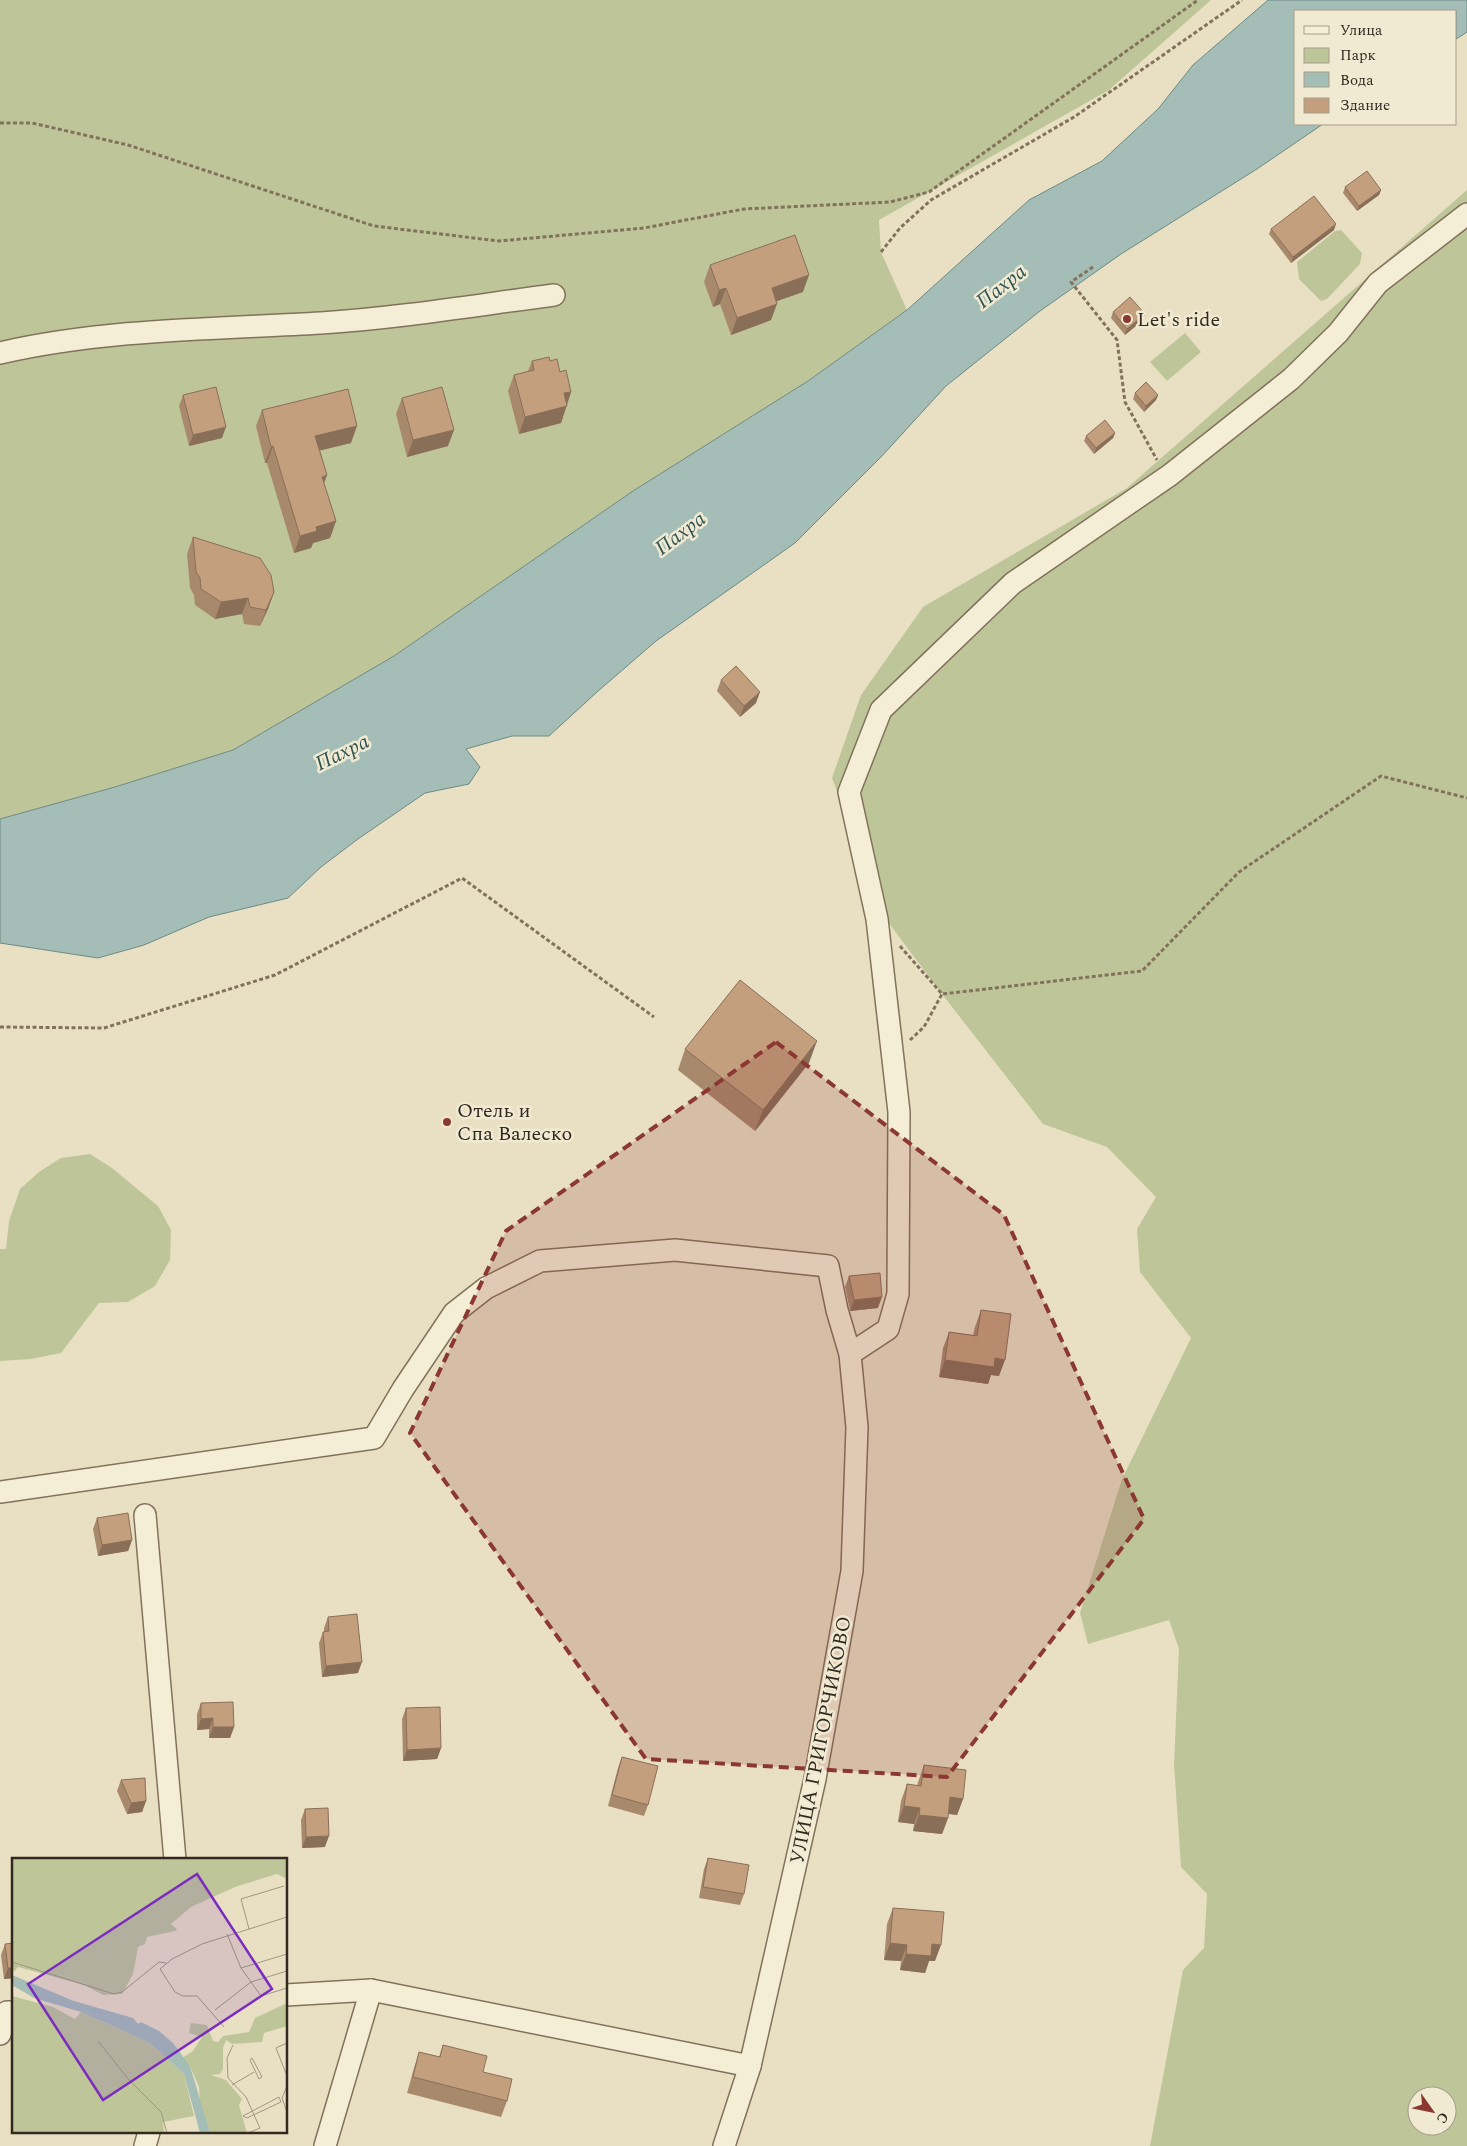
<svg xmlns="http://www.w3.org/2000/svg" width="1467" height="2146" viewBox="0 0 1467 2146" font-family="Spectral,serif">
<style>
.green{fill:#bec699;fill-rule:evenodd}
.water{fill:#a5bdb7;stroke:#6d8a84}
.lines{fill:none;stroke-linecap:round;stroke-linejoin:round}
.minor-casing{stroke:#82725c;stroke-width:24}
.path{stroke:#82725c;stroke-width:3;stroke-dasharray:4 2.5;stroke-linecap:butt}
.minor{stroke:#f5eed6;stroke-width:21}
.wall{fill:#a9896c}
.shaded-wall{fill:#896f58}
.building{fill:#c49f7e;stroke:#896f58}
.marked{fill:#8b3732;fill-opacity:0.2;stroke:#8b3732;stroke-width:4;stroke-dasharray:10 6;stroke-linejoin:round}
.poi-dot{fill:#8b3732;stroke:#f1ead3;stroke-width:2}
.labels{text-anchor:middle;stroke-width:5;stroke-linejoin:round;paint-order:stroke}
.poi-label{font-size:20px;fill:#332a1f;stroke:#f1ead3;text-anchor:start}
.street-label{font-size:20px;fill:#332a1f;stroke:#f1ead3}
.water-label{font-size:21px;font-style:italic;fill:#2f5252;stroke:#f1ead3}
.inset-road{fill:none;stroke:#a09782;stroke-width:1}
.view{fill:#7b2cbf;fill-opacity:0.15;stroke:#7b2cbf;stroke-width:2.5}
.inset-edge{fill:none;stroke:#332a1f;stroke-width:2.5}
</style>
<rect width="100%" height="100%" fill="#e9e0c4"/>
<!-- green -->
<g class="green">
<path d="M 0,0 L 1211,0 L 1109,90 L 879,220 L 881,252 L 907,310 L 808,381 L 633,491 L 394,656 L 233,750 L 115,787 L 0,819 Z"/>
<path d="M 1467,190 L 1467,2146 L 1150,2146 L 1183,1970 L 1204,1948 L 1207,1894 L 1181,1867 L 1174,1764 L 1179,1649 L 1169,1620 L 1088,1644 L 1080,1613 L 1122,1479 L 1191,1338 L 1140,1272 L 1137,1229 L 1156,1197 L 1107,1147 L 1043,1124 L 942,994 L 885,918 L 832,778 L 861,695 L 923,607 L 1127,488 ZM 1417,2096 L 1447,2096 L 1447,2126 L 1417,2126 Z"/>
<path d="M 1341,230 L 1362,253 L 1360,264 L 1327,299 L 1321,301 L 1299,279 L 1297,262 L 1335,231 Z"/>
<path d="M 1185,333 L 1201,352 L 1167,381 L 1150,362 Z"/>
<path d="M 90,1154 L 112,1168 L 158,1206 L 171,1230 L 170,1260 L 155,1286 L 128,1302 L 99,1303 L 61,1353 L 31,1359 L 0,1361 L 0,1249 L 6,1249 L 9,1221 L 20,1189 L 39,1172 L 61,1158 Z"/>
</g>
<!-- water -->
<path class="water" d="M 1268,0 L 1467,0 L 1467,32 L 1456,39 L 1456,11 L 1296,11 L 1296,124 L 1323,124 L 1257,169 L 1121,254 L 1040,311 L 946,386 L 881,457 L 795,543 L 656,641 L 597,692 L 549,736 L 512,736 L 466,749 L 480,767 L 469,784 L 425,793 L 358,839 L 321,867 L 288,898 L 209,917 L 144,945 L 98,958 L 0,943 L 0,819 L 115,787 L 233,750 L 394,656 L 633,491 L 808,381 L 907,310 L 1029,200 L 1102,161 L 1158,109 L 1193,65 Z"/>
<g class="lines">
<!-- minor casing -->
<g class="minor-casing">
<g id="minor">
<path d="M 0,353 C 105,329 214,329 321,323 C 399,318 477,305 554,295"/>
<path d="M 850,1354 L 888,1329 L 898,1294 L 899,1112 L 877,919 L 849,792 L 881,710 L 1013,583 L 1170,475 L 1291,379 L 1338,333 L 1378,283 L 1467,214"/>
<path d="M 0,1492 L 374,1438 L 403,1389 L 454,1313 L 486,1288 L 540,1261 L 675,1250 L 828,1266 L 837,1310 L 850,1354 L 857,1427 L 852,1571 L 815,1779 L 750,2066 L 724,2146"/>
<path d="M 145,1515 L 175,1860"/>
<path d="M 286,1995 L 371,1990"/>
<path d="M 0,2034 L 7,2012 L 14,2012"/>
<path d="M 145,2146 L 149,2132"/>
<path d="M 325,2146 L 371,1990 L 750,2066"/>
</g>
</g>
<!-- path -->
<g class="path">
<path d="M 0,123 L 32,123 L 128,145 L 374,226 L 499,241 L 644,228 L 744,209 L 890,202 L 929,192 L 1198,0"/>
<path d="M 881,252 L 900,228 L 931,200 L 1074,117 L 1242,0"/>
<path d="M 1093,267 L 1071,282 L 1117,340 L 1125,402 L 1157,460"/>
<path d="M 900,946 L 942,994 L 1142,971 L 1239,872 L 1381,776 L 1467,798"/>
<path d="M 0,1027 L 104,1028 L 275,975 L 462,878 L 654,1017"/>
<path d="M 910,1040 L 924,1027 L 942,994"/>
</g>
<!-- minor -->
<use href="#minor" class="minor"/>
</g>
<!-- wall -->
<g class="wall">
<path d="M 1345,187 L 1381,190 L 1379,195 L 1357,211 L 1343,193 Z"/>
<path d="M 1271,229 L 1334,230 L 1291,263 L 1269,234 Z"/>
<path d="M 710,265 L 803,292 L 776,301 L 771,320 L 731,335 L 720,304 L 713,307 L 704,282 Z"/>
<path d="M 1113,312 L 1143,320 L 1125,335 L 1111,318 Z"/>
<path d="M 532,361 L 550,361 L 560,372 L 571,392 L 561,423 L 519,434 L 508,391 L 514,375 L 528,371 Z"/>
<path d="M 1135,393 L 1158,395 L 1156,400 L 1144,412 L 1133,399 Z"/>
<path d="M 183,395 L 222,438 L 189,446 L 179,406 Z"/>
<path d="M 402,398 L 448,446 L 407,457 L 396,414 Z"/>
<path d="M 262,410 L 351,443 L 320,450 L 327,475 L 324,483 L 336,521 L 330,538 L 313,543 L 311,548 L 294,553 L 267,463 L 265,463 L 256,426 Z"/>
<path d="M 1115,433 L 1113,438 L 1094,454 L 1084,441 L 1086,436 Z"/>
<path d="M 193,537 L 274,592 L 268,609 L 260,626 L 244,624 L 242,614 L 215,619 L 195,605 L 194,595 L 190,588 L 187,554 Z"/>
<path d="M 721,680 L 756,703 L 740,717 L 717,691 Z"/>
<path d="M 685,1049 L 809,1063 L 755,1131 L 678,1070 Z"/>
<path d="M 849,1276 L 878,1308 L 850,1311 L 845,1287 Z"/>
<path d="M 981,1310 L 999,1376 L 991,1375 L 988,1384 L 939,1377 L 943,1348 L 949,1332 L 973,1335 L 975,1327 Z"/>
<path d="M 97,1518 L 132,1540 L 128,1551 L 98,1556 L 93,1529 Z"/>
<path d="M 328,1617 L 358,1673 L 322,1677 L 319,1643 L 323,1632 L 324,1632 L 324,1628 Z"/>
<path d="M 201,1703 L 234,1727 L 230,1738 L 209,1738 L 209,1729 L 197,1730 L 197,1714 Z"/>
<path d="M 406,1708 L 441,1748 L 437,1759 L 403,1761 L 402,1719 Z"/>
<path d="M 622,1757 L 648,1805 L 644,1816 L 608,1806 L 618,1768 Z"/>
<path d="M 924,1765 L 963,1799 L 957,1815 L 948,1814 L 948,1818 L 942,1834 L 913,1831 L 914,1824 L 898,1822 L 901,1801 L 907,1784 L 917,1786 L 918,1782 Z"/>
<path d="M 121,1780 L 146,1801 L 142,1812 L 127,1814 L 117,1791 Z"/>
<path d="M 305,1809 L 325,1847 L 302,1848 L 301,1820 Z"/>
<path d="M 708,1858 L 744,1894 L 740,1905 L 699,1898 L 704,1869 Z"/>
<path d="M 893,1908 L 935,1961 L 929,1961 L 925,1973 L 900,1970 L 901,1961 L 884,1960 L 887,1924 Z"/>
<path d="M 5,1944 L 14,1978 L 4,1979 L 1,1955 Z"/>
<path d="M 443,2045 L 483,2072 L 507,2101 L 501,2117 L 407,2093 L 414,2068 L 419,2052 L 439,2057 Z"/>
</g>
<!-- shaded-wall -->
<g class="shaded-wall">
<path d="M 1381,190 L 1379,195 L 1357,211 L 1359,206 Z"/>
<path d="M 1336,224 L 1334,230 L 1291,263 L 1293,257 Z"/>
<path d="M 809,275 L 803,292 L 766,305 L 772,288 Z"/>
<path d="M 726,288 L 720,304 L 713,307 L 719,290 Z"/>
<path d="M 777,304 L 771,320 L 731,335 L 737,318 Z"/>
<path d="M 1145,314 L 1143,320 L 1125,335 L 1127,329 Z"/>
<path d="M 571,392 L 561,423 L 519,434 L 525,417 L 564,393 Z"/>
<path d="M 1158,395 L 1156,400 L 1144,412 L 1146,406 Z"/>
<path d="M 357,426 L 351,443 L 310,453 L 315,436 Z"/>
<path d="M 226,427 L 222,438 L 189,446 L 193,435 Z"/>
<path d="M 454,430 L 448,446 L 407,457 L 413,440 Z"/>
<path d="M 1115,433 L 1113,438 L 1094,454 L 1096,448 Z"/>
<path d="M 273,446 L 267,463 L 265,463 L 271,447 Z"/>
<path d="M 327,475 L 321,491 L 322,477 Z"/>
<path d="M 336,521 L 330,538 L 313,543 L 311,548 L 294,553 L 300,536 L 316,527 Z"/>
<path d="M 274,592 L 268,609 L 260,626 L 266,610 Z"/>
<path d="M 248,598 L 242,614 L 215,619 L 221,602 Z"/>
<path d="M 760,692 L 756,703 L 740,717 L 744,706 Z"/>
<path d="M 817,1041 L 809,1063 L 755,1131 L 763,1110 Z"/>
<path d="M 882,1297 L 878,1308 L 850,1311 L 854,1300 Z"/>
<path d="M 995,1358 L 1005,1360 L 999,1376 L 991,1375 L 988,1384 L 939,1377 L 945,1360 Z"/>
<path d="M 132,1540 L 128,1551 L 98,1556 L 102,1545 Z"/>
<path d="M 362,1662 L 358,1673 L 322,1677 L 326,1666 Z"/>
<path d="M 213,1718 L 209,1729 L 197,1730 L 201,1719 Z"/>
<path d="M 213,1727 L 234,1727 L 230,1738 L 209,1738 Z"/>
<path d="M 441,1748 L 437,1759 L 403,1761 L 407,1750 Z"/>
<path d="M 950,1797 L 963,1799 L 957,1815 L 944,1813 Z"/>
<path d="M 146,1801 L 142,1812 L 127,1814 L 131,1803 Z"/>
<path d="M 904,1806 L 920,1808 L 914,1824 L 898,1822 Z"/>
<path d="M 919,1815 L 948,1818 L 942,1834 L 913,1831 Z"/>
<path d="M 329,1836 L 325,1847 L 302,1848 L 306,1837 Z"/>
<path d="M 890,1943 L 907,1945 L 901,1961 L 884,1960 Z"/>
<path d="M 932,1944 L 941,1945 L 935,1961 L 929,1961 L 925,1973 L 900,1970 L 906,1954 Z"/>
<path d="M 8,1968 L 14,1968 L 14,1978 L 4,1979 Z"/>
</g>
<!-- building -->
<g class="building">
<path d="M 1367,171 L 1381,190 L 1359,206 L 1345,187 Z"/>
<path d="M 1314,196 L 1336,224 L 1293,257 L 1271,229 Z"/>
<path d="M 795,235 L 809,275 L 772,288 L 777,304 L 737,318 L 726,288 L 719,290 L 710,265 Z"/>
<path d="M 1130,297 L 1145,314 L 1127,329 L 1113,312 Z"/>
<path d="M 549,357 L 550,361 L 557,359 L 560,372 L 566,370 L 571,392 L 564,393 L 567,406 L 525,417 L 514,375 L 534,370 L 532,361 Z"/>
<path d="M 1146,382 L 1158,395 L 1146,406 L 1135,393 Z"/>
<path d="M 216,387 L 226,427 L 193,435 L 183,395 Z"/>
<path d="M 442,387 L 454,430 L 413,440 L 402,398 Z"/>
<path d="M 348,389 L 357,426 L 315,436 L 327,475 L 322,477 L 336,521 L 316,527 L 317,531 L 300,536 L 273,446 L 271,447 L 262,410 Z"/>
<path d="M 1105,420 L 1115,433 L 1096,448 L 1086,436 Z"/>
<path d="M 193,537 L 260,558 L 271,575 L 274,592 L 266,610 L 250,607 L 248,598 L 221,602 L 201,589 L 200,578 L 196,572 Z"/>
<path d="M 736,666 L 760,692 L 744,706 L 721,680 Z"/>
<path d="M 740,980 L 817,1041 L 763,1110 L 685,1049 Z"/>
<path d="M 880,1273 L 882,1297 L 854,1300 L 849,1276 Z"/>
<path d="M 981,1310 L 1011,1314 L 1005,1360 L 995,1358 L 994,1367 L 945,1360 L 949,1332 L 977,1336 Z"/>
<path d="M 128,1513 L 132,1540 L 102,1545 L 97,1518 Z"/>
<path d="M 357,1614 L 362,1662 L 326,1666 L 323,1632 L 329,1631 L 328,1617 Z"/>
<path d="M 233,1702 L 234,1727 L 213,1727 L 213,1718 L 201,1719 L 201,1703 Z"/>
<path d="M 440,1707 L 441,1748 L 407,1750 L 406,1708 Z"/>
<path d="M 622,1757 L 658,1766 L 648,1805 L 612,1795 Z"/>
<path d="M 924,1765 L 966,1770 L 963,1799 L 950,1797 L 948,1818 L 919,1815 L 920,1808 L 904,1806 L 907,1784 L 921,1786 Z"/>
<path d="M 145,1778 L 146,1801 L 131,1803 L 121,1780 Z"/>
<path d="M 328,1808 L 329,1836 L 306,1837 L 305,1809 Z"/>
<path d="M 708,1858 L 749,1865 L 744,1894 L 703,1887 Z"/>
<path d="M 893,1908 L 944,1912 L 941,1945 L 932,1944 L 931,1956 L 906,1954 L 907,1945 L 890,1943 Z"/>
<path d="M 14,1943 L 14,1968 L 8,1968 L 5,1944 Z"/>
<path d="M 443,2045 L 487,2056 L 483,2072 L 512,2079 L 507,2101 L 413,2077 L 419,2052 L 440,2057 Z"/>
</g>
<!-- marked area -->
<path class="marked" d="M 776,1042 L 1004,1215 L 1144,1519 L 947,1777 L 646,1759 L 410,1433 L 506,1231 Z"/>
<!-- markers -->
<g class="poi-dot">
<circle cx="1127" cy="319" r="5"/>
<circle cx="447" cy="1122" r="5"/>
</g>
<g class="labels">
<!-- poi labels -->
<g class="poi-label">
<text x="1137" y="326">Let's ride</text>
<text x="457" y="1117">Отель и<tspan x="457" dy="23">Спа Валеско</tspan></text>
</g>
<!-- street labels -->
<g class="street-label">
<text transform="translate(820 1740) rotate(-79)" y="7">УЛИЦА ГРИГОРЧИКОВО</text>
</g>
<!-- water labels -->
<g class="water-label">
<text transform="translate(1001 286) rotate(-38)" y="7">Пахра</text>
<text transform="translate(680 533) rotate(-37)" y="7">Пахра</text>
<text transform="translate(342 752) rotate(-26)" y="7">Пахра</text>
</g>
</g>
<!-- overview -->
<g transform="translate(12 1858)">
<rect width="275" height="275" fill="#e9e0c4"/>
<path d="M 0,0 L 275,0 L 275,21 L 265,16 L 223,29 L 179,49 L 159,66 L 165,71 L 163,73 L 135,79 L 133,86 L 126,89 L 121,116 L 110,136 L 91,137 L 72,127 L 6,109 L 3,113 L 0,112 ZM 0,138 L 41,149 L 63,161 L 69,154 L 138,185 L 172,216 L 182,258 L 151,264 L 152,275 L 0,275 ZM 275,145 L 275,168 L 252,175 L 250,184 L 220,186 L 214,182 L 211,190 L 211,211 L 208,216 L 199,217 L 214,222 L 230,241 L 227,247 L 235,275 L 198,275 L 188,248 L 187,229 L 178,208 L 170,200 L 181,193 L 190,179 L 177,175 L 179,165 L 195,167 L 201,183 L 206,184 L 211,178 L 237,174 L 243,160 Z" fill="#bec699"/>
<path d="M 0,117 L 62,143 L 121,160 L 126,166 L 129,164 L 147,173 L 161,185 L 178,208 L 198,275 L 188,275 L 172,216 L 138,185 L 69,154 L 22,140 L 0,127 Z" fill="#a5bdb7"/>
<path class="inset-road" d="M 237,71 L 229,41 L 272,28M 215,76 L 229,110 L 275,96M 0,104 L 102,136 L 110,134 L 147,104 L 154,105M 229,110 L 249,138 L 275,130M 203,152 L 239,124 L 275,113M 212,169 L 185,138 L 171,138 L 163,134 L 148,111 L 160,101 L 190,86 L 275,59M 86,183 L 117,222 L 149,254 L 155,275M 275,185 L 264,190 L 275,218M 221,187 L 215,200 L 216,220 L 234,239 L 248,270 L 236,275M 240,200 L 250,219 L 247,221 L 238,202 ZM 220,227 L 242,214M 275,228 L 270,240 L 275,254M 267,239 L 269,244 L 235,260 L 231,258 Z"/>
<path class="view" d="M 185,16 L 260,131 L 91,242 L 16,126 Z"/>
<rect width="275" height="275" class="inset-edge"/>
</g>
<!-- legend -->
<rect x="1294" y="10" width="162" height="115" fill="#f1ead3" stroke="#a59d8b"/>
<rect x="1304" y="26" width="25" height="8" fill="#f5eed6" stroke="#a59d8b"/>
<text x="1340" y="35" font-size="15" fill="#332a1f">Улица</text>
<rect x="1304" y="48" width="25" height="15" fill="#bec699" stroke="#a59d8b"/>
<text x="1340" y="60" font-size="15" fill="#332a1f">Парк</text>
<rect x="1304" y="72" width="25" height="15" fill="#a5bdb7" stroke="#a59d8b"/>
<text x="1340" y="85" font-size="15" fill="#332a1f">Вода</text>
<rect x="1304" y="98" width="25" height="15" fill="#c49f7e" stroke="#a59d8b"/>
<text x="1340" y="110" font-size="15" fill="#332a1f">Здание</text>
<!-- north arrow -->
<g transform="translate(1432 2111) rotate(123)"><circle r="24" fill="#f1ead3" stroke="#a59d8b"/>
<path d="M0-4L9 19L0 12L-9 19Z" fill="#8b3732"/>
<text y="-8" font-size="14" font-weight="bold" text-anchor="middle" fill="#332a1f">С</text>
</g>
</svg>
